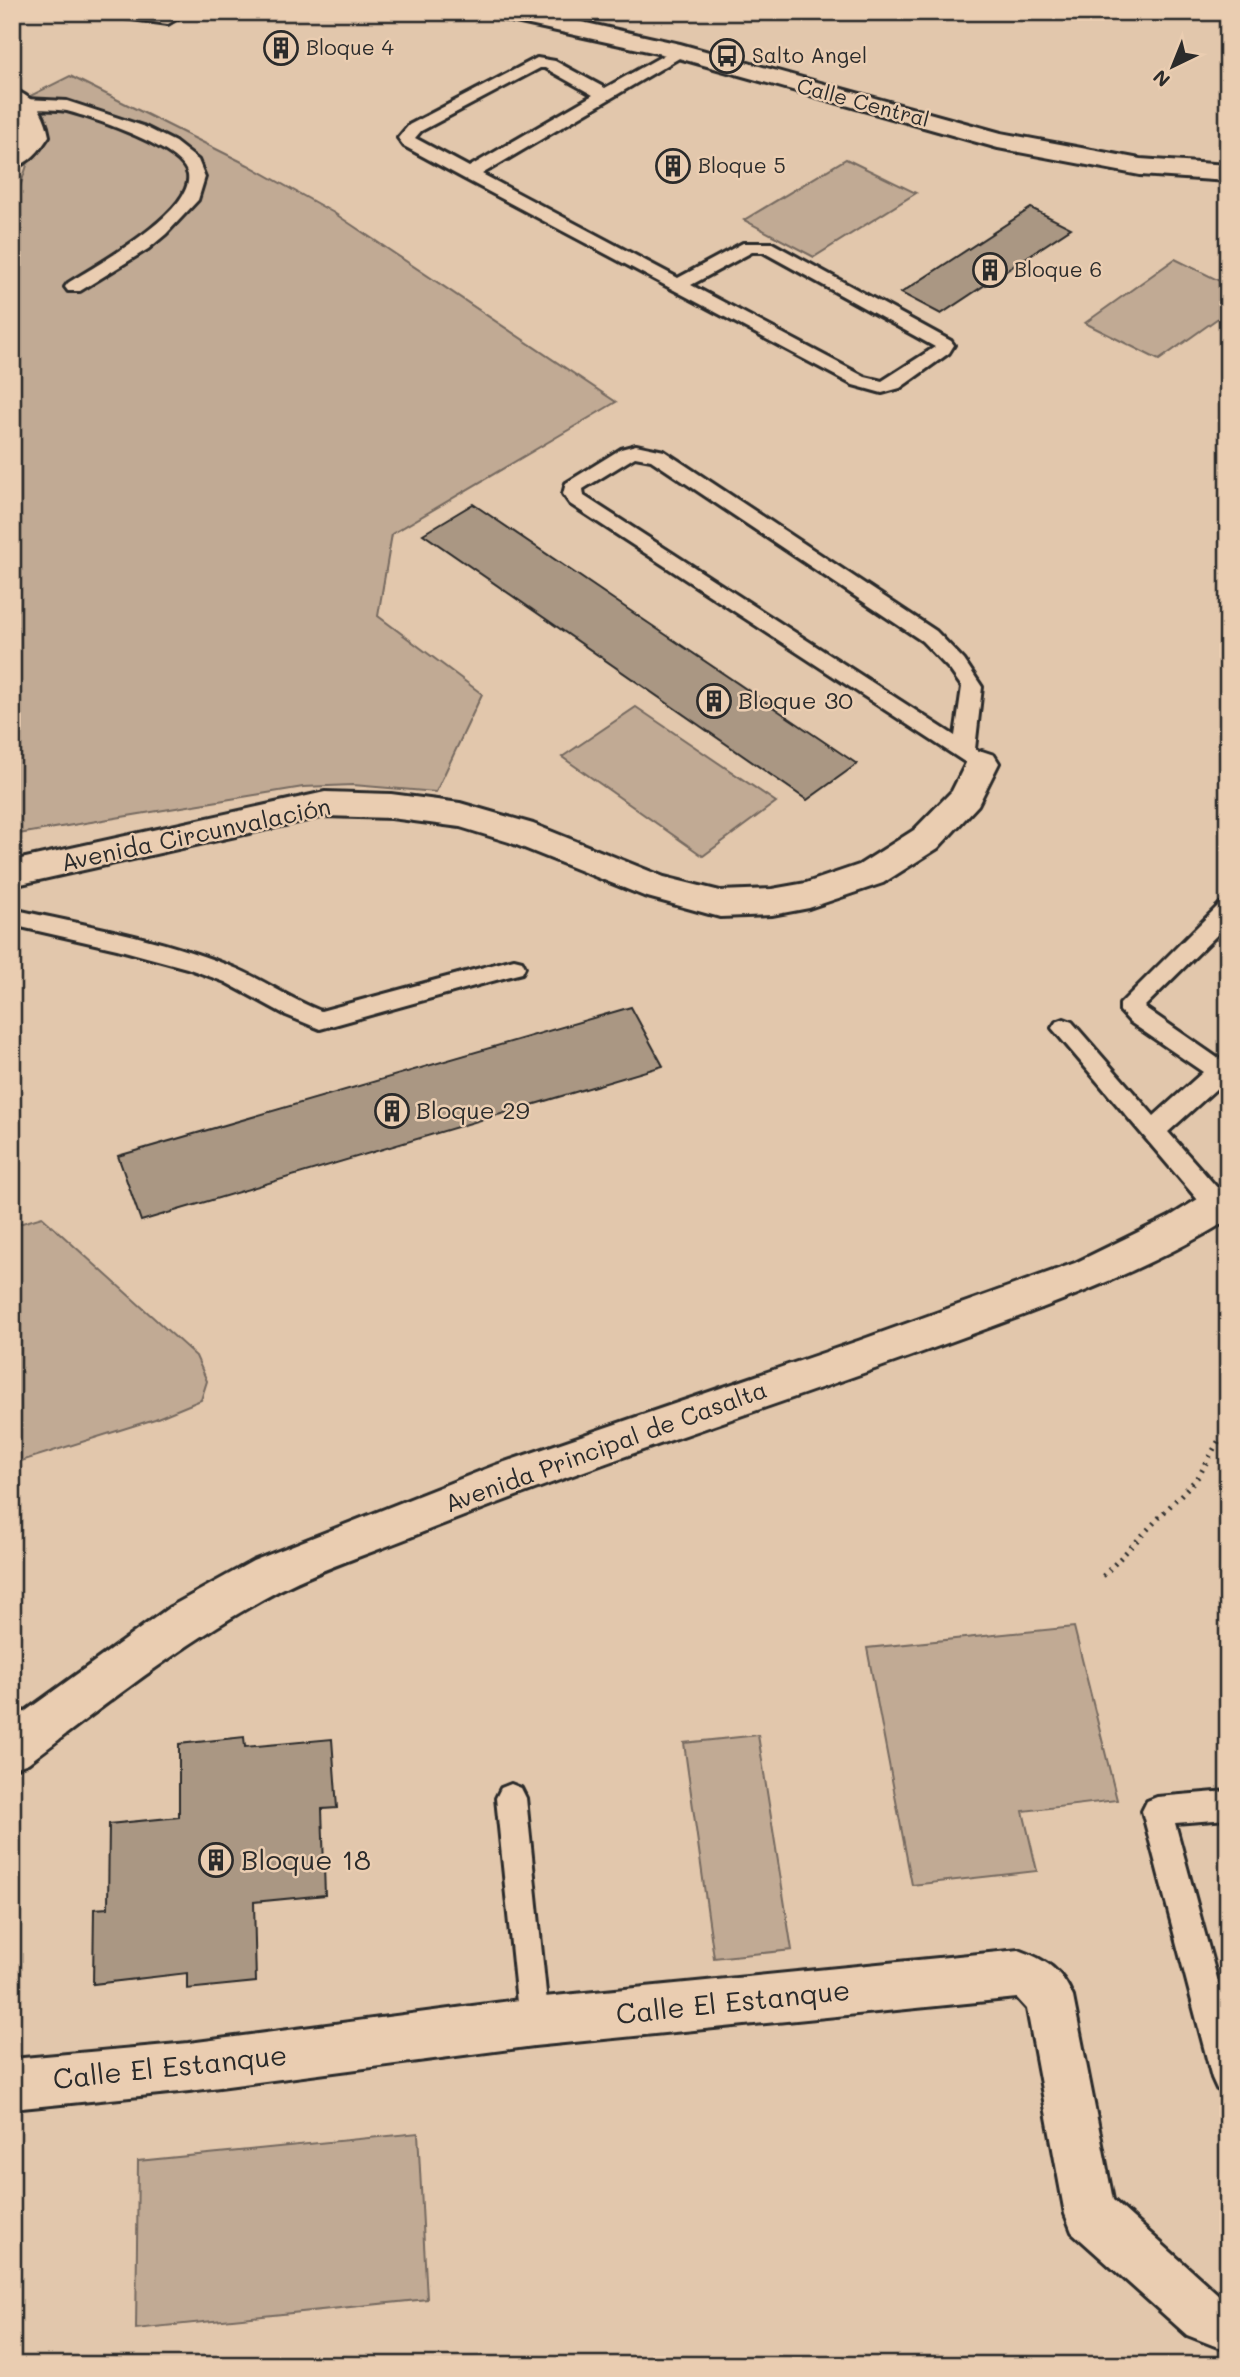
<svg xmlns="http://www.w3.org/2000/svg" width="1240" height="2377" viewBox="0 0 1240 2377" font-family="Mali,sans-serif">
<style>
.green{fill:#c1aa94;stroke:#766a60;stroke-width:2}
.building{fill:#aa9783;stroke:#2b2b2b;stroke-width:2}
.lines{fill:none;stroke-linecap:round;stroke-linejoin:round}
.lane-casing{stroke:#2b2b2b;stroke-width:6}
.street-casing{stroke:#2b2b2b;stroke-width:6}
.path{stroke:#2b2b2b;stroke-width:5;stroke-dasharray:2 6;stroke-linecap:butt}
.lane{fill:#eacdb1;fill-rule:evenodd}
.street{fill:#eacdb1;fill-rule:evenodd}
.labels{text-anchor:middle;stroke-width:5;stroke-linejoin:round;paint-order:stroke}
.far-poi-label{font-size:21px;fill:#2b2b2b;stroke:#eacdb1;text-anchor:start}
.far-street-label{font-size:21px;fill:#2b2b2b;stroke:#eacdb1}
.poi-label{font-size:24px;fill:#2b2b2b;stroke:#eacdb1;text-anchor:start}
.street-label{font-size:24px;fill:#2b2b2b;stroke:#eacdb1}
.near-poi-label{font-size:28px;fill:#2b2b2b;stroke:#eacdb1;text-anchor:start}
.near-street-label{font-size:28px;fill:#2b2b2b;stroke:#eacdb1}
</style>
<rect width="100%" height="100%" fill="#e2c7ac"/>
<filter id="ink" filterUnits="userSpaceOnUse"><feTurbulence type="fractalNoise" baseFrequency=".0143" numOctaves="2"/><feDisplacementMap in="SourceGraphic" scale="14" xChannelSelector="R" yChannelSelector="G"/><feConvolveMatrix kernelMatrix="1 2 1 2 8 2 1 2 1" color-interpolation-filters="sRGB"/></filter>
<g filter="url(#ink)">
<!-- green -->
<g class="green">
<path d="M 70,76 L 248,165 L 334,213 L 616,402 L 392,534 L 378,616 L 482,694 L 436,792 L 353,785 L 303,787 L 12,835 L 12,199 L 17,196 L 29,159 L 28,97 Z"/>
<path d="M 846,159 L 916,193 L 814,257 L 744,220 Z"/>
<path d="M 1175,259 L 1228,285 L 1228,311 L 1159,360 L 1085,323 Z"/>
<path d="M 636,707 L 776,802 L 703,856 L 562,757 Z"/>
<path d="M 42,1217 L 196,1356 L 207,1381 L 201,1400 L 155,1419 L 12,1464 L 12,1226 Z"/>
<path d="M 1074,1627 L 1117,1800 L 1023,1811 L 1037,1871 L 912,1885 L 867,1648 Z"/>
<path d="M 758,1735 L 792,1950 L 714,1958 L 684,1743 Z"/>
<path d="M 418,2133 L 427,2299 L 136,2329 L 138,2161 Z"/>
</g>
<!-- building -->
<g class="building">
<path d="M 1031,208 L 1071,228 L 941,314 L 901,293 Z"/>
<path d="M 473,504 L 638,616 L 857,764 L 807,800 L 423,534 Z"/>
<path d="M 631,1007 L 663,1066 L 141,1221 L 118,1156 Z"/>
<path d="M 244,1737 L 245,1747 L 332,1739 L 337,1808 L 322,1809 L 325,1895 L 254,1902 L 256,1982 L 187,1989 L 187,1973 L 93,1984 L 94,1909 L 108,1908 L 109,1824 L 179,1817 L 179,1744 Z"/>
</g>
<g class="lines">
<!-- lane casing -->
<g class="lane-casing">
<g id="lane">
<path d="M 109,12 L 188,12 L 168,24 L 117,17 Z"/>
<path d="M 680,46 L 686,48 L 688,51 L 686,54 L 482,174 L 678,278 L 743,243 L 772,243 L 951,341 L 954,345 L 949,353 L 900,388 L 882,393 L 853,385 L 463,178 L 404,146 L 398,138 L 409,125 L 537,58 L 555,61 L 605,88 ZM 540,68 L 545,68 L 593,95 L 469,167 L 415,138 L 421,131 ZM 752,252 L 763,252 L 935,347 L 882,381 L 865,377 L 691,285 Z"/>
<path d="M 25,99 L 67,101 L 143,126 L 175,142 L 198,160 L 205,177 L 198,200 L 166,234 L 148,249 L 80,291 L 68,291 L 65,287 L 68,283 C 95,266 194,212 188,175 C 184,148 93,118 67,111 C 52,108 35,111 19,107 L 17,104 Z"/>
<path d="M 636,445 L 664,451 L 936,631 L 964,660 L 982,687 L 975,749 L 993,763 L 990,768 L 982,770 L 974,768 L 570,504 L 563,494 L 566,483 L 621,449 ZM 635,457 L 651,460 L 922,641 L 950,670 L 962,687 L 955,736 L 584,496 L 583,489 Z"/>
<path d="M 1228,902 L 1228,924 L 1144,1007 L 1219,1059 L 1228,1055 L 1228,1078 L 1168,1132 L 1227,1199 L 1227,1213 L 1218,1216 L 1209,1213 L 1052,1028 L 1056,1022 L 1064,1019 L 1072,1022 L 1154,1116 L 1203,1072 L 1130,1022 L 1120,1011 L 1120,1004 L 1220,904 Z"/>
<path d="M 12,909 C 85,925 160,938 230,966 C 261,978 289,999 321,1011 L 514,959 L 522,961 L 525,967 L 522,973 L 514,975 L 320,1029 L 286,1015 L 225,982 L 187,968 L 117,949 L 12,925 Z"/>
<path d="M 511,1784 L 521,1788 L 526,1798 L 549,2022 L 545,2033 L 534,2037 L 523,2033 L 519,2022 L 496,1798 L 501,1788 Z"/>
<path d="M 1228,1791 L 1228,1819 L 1175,1823 L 1228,2019 L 1228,2094 L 1217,2089 L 1212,2078 L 1142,1811 L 1147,1801 L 1157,1797 Z"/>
</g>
</g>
<!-- street casing -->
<g class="street-casing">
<g id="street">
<path d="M 490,12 L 537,12 L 680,44 L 1001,133 L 1140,159 L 1228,165 L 1228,181 L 1140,175 L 998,148 L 675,57 L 502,19 L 493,17 Z"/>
<path d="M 12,90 C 35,96 45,114 49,136 C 39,151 30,163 12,168 L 12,148 L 23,136 L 19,118 L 12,109 Z"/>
<path d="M 982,751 L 994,755 L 999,763 L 978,805 L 938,848 L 883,883 L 809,908 L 772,915 L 720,917 L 644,896 L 509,842 L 460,827 L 391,818 L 325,816 L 12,886 L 12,861 L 325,792 L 391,794 L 460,803 L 533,824 L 664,877 L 720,891 L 772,889 L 806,883 L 859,865 L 914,830 L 952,791 L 970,755 Z"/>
<path d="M 1228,1185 L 1228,1220 C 1144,1272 1053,1304 961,1338 C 784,1403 603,1460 428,1530 C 380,1550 327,1566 280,1590 C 189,1638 110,1701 28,1763 L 12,1769 L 12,1721 L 170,1607 L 253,1561 L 496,1465 L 858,1341 L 1075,1263 L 1169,1217 L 1214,1189 Z"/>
<path d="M 1019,1950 C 1046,1960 1062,1970 1073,1997 L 1113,2200 L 1221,2297 L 1228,2299 L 1228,2351 L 1187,2335 L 1072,2232 L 1065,2214 L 1027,2009 L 1017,1998 L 534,2046 L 189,2091 L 12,2109 L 12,2059 L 189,2043 L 534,1998 Z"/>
</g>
</g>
<!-- path -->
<path class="path" d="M 1103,1576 L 1199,1476 L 1220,1438 L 1228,1433"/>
<!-- lane -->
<use href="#lane" class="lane"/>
<!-- street -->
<use href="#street" class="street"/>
</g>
</g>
<!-- icons -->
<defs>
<g id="building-ring" transform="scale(1.75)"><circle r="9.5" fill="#eacdb1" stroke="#2b2b2b" stroke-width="1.5"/><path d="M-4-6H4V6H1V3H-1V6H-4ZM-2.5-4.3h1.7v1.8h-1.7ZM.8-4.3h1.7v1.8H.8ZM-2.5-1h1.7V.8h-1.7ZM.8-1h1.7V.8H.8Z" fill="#2b2b2b"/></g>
<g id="bus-ring" transform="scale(1.75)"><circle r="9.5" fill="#eacdb1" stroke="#2b2b2b" stroke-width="1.5"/><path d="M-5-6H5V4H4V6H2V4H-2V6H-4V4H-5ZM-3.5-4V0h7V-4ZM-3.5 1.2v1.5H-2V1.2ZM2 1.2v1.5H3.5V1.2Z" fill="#2b2b2b"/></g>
</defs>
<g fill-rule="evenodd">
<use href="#building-ring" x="281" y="48"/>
<use href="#bus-ring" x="727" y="56"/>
<use href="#building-ring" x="673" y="166"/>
<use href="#building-ring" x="990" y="270"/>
<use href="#building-ring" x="714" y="701"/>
<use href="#building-ring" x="392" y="1111"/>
<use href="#building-ring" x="216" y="1860"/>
</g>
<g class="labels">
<!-- far-poi labels -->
<g class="far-poi-label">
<text x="306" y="55">Bloque 4</text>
<text x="752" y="63">Salto Angel</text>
<text x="698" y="173">Bloque 5</text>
<text x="1014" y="277">Bloque 6</text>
</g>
<!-- far-street labels -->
<g class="far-street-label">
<text transform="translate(863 103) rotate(15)" y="7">Calle Central</text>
</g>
<!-- poi labels -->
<g class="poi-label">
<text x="738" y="709">Bloque 30</text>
<text x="416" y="1119">Bloque 29</text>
</g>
<!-- street labels -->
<g class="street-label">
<text transform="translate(196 835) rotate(-12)" y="8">Avenida Circunvalación</text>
<text transform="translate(606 1447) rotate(-20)" y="8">Avenida Principal de Casalta</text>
</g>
<!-- near-poi labels -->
<g class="near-poi-label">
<text x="241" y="1870">Bloque 18</text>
</g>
<!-- near-street labels -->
<g class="near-street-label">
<text transform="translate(733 2002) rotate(-6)" y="10">Calle El Estanque</text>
<text transform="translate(170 2067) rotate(-6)" y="10">Calle El Estanque</text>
</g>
</g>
<!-- margin -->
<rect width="1240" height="2377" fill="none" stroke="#eacdb1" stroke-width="42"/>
<rect x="21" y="21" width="1198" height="2335" fill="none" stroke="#2b2b2b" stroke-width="2.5" filter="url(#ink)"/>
<!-- north arrow -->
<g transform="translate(1173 66) rotate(223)" stroke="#eacdb1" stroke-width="5" paint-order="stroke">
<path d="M0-5L12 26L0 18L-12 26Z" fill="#2b2b2b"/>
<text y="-10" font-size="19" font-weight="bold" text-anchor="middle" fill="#2b2b2b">N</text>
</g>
</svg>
